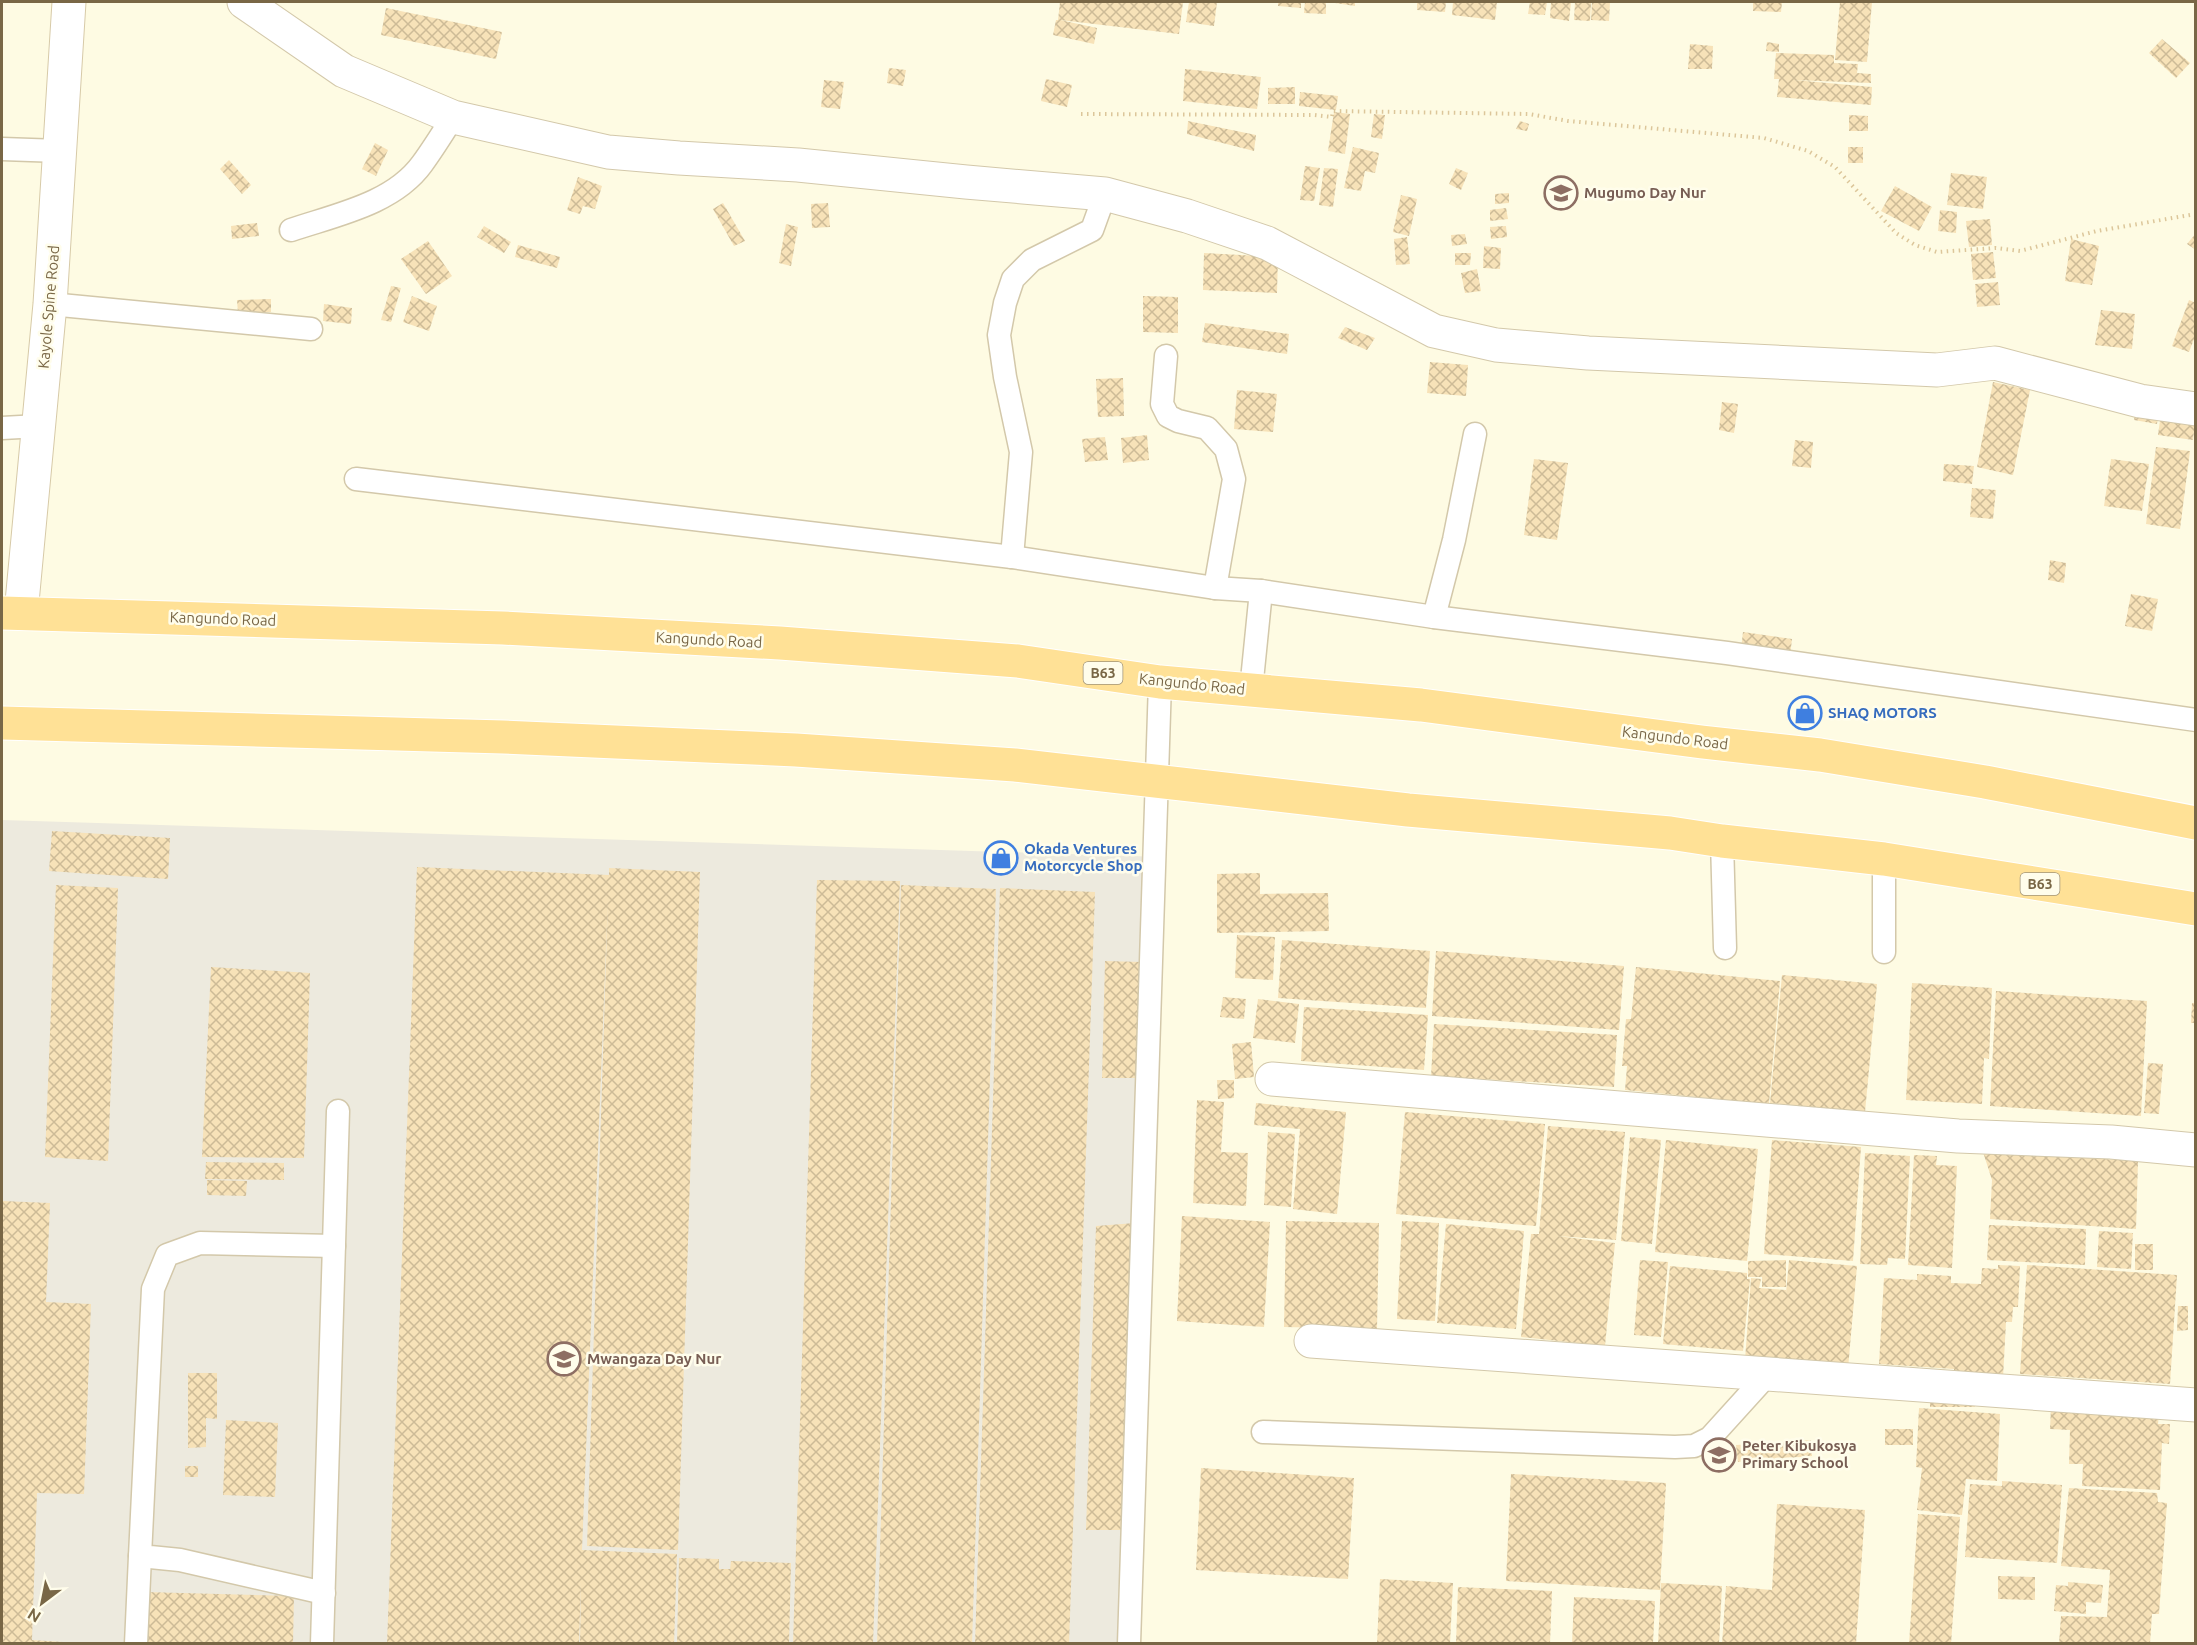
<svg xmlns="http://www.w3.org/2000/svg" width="2197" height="1645" viewBox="0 0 2197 1645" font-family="Ubuntu,sans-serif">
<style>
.industrial{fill:#edeade}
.building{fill:url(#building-cross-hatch)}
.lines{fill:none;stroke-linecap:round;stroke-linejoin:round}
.service-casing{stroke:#d3c8aa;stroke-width:25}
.minor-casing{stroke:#d3c8aa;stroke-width:35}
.secondary-casing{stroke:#d7caa8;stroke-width:35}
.trunk-casing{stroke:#fff;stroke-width:35}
.path{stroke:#dcc69a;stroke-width:4;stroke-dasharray:1.5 4.5;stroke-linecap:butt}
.service{stroke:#fff;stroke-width:22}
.minor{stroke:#fff;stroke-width:33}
.secondary{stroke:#fff;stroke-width:33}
.trunk{stroke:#ffe196;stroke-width:33}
.labels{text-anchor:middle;stroke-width:5;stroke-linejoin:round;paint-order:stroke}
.shield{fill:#fffdeb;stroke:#a19478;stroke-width:1.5}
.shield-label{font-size:14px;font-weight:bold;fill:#796746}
.education-label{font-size:15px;font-weight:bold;fill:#785e54;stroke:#fffdeb;text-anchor:start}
.street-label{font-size:15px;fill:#796746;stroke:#fffdeb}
.shop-label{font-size:15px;font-weight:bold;fill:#366cbe;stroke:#fffdeb;text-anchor:start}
</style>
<defs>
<pattern id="building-cross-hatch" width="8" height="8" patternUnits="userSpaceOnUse" patternTransform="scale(1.5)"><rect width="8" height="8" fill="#f7e2b8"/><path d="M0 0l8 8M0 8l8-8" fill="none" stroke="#cdbb97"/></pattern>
</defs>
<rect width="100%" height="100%" fill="#fefbe3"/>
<!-- industrial -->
<path class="industrial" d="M 2,820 L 1162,857 L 1129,1643 L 2,1644 Z"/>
<!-- building -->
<g class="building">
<path d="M 1060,2 L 1183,2 L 1179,34 L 1060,20 L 1097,28 L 1094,44 L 1053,35 L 1056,20 L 1058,20 Z"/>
<path d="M 1189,2 L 1217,2 L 1214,26 L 1186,22 Z"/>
<path d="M 1278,2 L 1301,2 L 1301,8 L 1278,6 Z"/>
<path d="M 1305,2 L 1326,2 L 1326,14 L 1304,13 Z"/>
<path d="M 1335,2 L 1355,2 L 1355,6 L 1335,3 Z"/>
<path d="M 1417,2 L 1446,2 L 1445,12 L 1417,10 Z"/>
<path d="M 1453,2 L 1497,2 L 1495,20 L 1452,15 Z"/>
<path d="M 1530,2 L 1547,2 L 1545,15 L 1528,14 Z"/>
<path d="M 1551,2 L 1571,2 L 1569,21 L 1550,18 Z"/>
<path d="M 1575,2 L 1591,2 L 1590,21 L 1574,20 Z"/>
<path d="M 1592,2 L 1610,2 L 1609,21 L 1591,20 Z"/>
<path d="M 1753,2 L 1782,2 L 1781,12 L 1753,11 Z"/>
<path d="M 1840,2 L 1872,2 L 1867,62 L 1835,60 Z"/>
<path d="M 386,8 L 502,32 L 496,59 L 381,35 Z"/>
<path d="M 2162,39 L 2190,63 L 2176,78 L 2149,53 Z"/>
<path d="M 1767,42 L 1779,44 L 1779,52 L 1766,51 Z"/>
<path d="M 1690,44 L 1713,46 L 1712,69 L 1688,69 Z"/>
<path d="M 1776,53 L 1834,55 L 1834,63 L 1858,64 L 1857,73 L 1871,74 L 1871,83 L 1794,80 L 1872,87 L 1871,105 L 1777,97 L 1779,79 L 1774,79 Z"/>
<path d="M 889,68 L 906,70 L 903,86 L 887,83 Z"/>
<path d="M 1185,69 L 1261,77 L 1257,109 L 1183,101 Z"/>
<path d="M 1046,79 L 1072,85 L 1067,107 L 1041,101 Z"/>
<path d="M 824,80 L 844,82 L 840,109 L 821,107 Z"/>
<path d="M 1295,87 L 1295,104 L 1268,104 L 1268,88 Z"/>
<path d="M 1300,92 L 1338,96 L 1336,110 L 1299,106 Z"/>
<path d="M 1334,112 L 1350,114 L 1345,154 L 1328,151 Z"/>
<path d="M 1374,114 L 1385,115 L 1382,139 L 1371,137 Z"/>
<path d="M 1849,115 L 1868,116 L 1868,131 L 1849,131 Z"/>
<path d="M 1188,121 L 1256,135 L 1254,151 L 1187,134 Z"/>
<path d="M 1520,121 L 1529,124 L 1527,131 L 1516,129 Z"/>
<path d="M 375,143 L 388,150 L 376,176 L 362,169 Z"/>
<path d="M 1353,147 L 1379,153 L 1375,173 L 1365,171 L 1361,191 L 1344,188 Z"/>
<rect x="1848" y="147" width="15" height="16"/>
<path d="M 229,160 L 251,185 L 242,194 L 220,169 Z"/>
<path d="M 1305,166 L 1320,168 L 1314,201 L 1300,200 Z"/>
<path d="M 1324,168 L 1338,169 L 1333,207 L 1319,205 Z"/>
<path d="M 1456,168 L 1468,173 L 1461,190 L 1449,184 Z"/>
<path d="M 1951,173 L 1987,177 L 1983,209 L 1947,205 Z"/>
<path d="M 578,177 L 602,186 L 595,209 L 583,206 L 580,214 L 567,210 Z"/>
<path d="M 1895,186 L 1932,207 L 1919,231 L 1881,211 Z"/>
<path d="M 1509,193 L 1509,203 L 1495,204 L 1495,194 Z"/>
<path d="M 1401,195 L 1417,199 L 1409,236 L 1393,232 Z"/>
<path d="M 723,203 L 745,241 L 734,246 L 713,209 Z"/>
<path d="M 828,203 L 830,227 L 812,228 L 811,204 Z"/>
<path d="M 1506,208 L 1508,219 L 1490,221 L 1490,210 Z"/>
<path d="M 1940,210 L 1957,212 L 1956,233 L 1938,231 Z"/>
<path d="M 1990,219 L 1992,245 L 1969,247 L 1966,221 Z"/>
<path d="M 257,223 L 259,236 L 232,239 L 231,226 Z"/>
<path d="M 786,224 L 798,227 L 791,266 L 779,263 Z"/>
<path d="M 484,226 L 511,242 L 504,253 L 477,237 Z"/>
<path d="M 1506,226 L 1507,237 L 1491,239 L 1490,227 Z"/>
<path d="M 2196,233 L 2196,250 L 2187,244 Z"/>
<path d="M 1465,234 L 1467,244 L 1452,246 L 1451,235 Z"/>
<path d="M 1407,237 L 1410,264 L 1396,265 L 1394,239 Z"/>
<path d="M 2071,239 L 2099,246 L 2092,285 L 2065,281 Z"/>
<path d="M 428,241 L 452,276 L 426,294 L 401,259 Z"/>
<path d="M 518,245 L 560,257 L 557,268 L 515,257 Z"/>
<path d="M 1484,246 L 1501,248 L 1500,269 L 1483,268 Z"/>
<path d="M 1993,252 L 1996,278 L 1973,280 L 1971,254 Z"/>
<path d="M 1204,253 L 1278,257 L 1277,293 L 1203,290 Z"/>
<path d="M 1455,253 L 1471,253 L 1470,265 L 1455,265 Z"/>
<path d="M 1477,269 L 1481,291 L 1465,293 L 1461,273 Z"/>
<path d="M 1998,282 L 2000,305 L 1977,307 L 1975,284 Z"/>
<path d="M 391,286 L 401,288 L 391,322 L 381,320 Z"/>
<path d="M 412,296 L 437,306 L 429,331 L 403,322 Z"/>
<path d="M 1143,296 L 1178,297 L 1178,333 L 1143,332 Z"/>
<path d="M 271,299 L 271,312 L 238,313 L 237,300 Z"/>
<path d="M 2189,300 L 2196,303 L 2196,334 L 2189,352 L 2172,346 Z"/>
<path d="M 324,304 L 352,308 L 351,324 L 323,321 Z"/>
<path d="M 2101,310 L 2135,314 L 2132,349 L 2095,345 Z"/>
<path d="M 1205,323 L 1289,334 L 1287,354 L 1202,342 Z"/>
<path d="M 1345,327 L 1375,338 L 1367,350 L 1338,338 Z"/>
<path d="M 1430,362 L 1468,365 L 1466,396 L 1427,393 Z"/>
<path d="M 1123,378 L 1124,416 L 1098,417 L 1096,379 Z"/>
<path d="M 1993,382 L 2030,390 L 2013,475 L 1977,467 Z"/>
<path d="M 1237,390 L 1277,394 L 1273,432 L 1234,429 Z"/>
<path d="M 1722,402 L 1738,404 L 1734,433 L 1719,430 Z"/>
<path d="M 2137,402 L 2159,406 L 2157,424 L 2134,420 Z"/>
<path d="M 2162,406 L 2196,412 L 2193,440 L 2158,435 Z"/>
<path d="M 1147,435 L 1149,460 L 1123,463 L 1121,438 Z"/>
<path d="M 1105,437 L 1108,460 L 1085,462 L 1082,439 Z"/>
<path d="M 1795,440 L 1813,442 L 1811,468 L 1792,466 Z"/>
<path d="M 2156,447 L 2190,451 L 2180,529 L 2146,524 Z"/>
<path d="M 1534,459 L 1568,463 L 1557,540 L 1524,535 Z"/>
<path d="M 2111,459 L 2149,464 L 2142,511 L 2104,506 Z"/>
<path d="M 1944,464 L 1974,466 L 1972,484 L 1943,481 Z"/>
<path d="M 1972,488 L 1996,490 L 1993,519 L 1970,517 Z"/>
<path d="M 2050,560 L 2066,563 L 2064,583 L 2048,580 Z"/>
<path d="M 2131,594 L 2158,599 L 2152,631 L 2125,626 Z"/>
<path d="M 1743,632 L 1792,639 L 1790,656 L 1741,649 Z"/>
<path d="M 52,831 L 170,838 L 168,879 L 49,871 Z"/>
<path d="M 417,867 L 609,875 L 609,868 L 700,872 L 678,1550 L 587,1546 L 608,899 L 582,1550 L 677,1554 L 674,1644 L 580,1644 L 581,1582 L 579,1644 L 387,1644 Z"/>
<path d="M 1260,873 L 1260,894 L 1328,893 L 1329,931 L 1217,933 L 1217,874 Z"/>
<path d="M 817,880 L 900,881 L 873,1644 L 793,1644 Z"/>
<path d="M 56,885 L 118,888 L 108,1161 L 45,1157 Z"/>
<path d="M 901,885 L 996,889 L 972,1644 L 877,1644 Z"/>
<path d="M 1000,888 L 1095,892 L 1069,1644 L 975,1644 Z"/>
<path d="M 1237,935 L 1275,937 L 1273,980 L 1235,978 Z"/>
<path d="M 1282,940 L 1430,951 L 1426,1008 L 1278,998 Z"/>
<path d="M 1436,951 L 1624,966 L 1619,1030 L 1432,1016 Z"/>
<path d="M 1105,961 L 1142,962 L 1140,1078 L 1102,1078 Z"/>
<path d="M 211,967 L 310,973 L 304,1158 L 202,1157 Z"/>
<path d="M 1636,967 L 1780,981 L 1769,1104 L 1625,1090 L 1627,1066 L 1622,1066 L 1626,1019 L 1631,1019 Z"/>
<path d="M 1782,975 L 1877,984 L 1865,1112 L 1770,1103 Z"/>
<path d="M 1912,983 L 1992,988 L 1989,1059 L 1984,1058 L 1982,1104 L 1906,1100 Z"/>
<path d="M 1996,991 L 2147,1001 L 2141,1116 L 1990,1106 Z"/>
<path d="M 1223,997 L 1246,999 L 1244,1019 L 1220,1017 Z"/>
<path d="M 1258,999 L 1299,1004 L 1295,1043 L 1253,1038 Z"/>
<path d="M 2192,1003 L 2196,1003 L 2196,1023 L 2191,1023 Z"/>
<path d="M 1304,1007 L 1428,1015 L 1424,1070 L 1301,1061 Z"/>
<path d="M 1434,1024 L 1617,1035 L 1614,1087 L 1431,1076 Z"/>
<path d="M 1251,1042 L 1254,1077 L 1235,1079 L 1232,1044 Z"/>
<path d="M 2148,1063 L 2163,1064 L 2159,1114 L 2144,1113 Z"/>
<path d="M 1217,1080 L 1234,1080 L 1234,1098 L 1218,1099 Z"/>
<path d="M 1197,1100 L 1224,1102 L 1221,1152 L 1248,1153 L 1246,1206 L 1193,1203 Z"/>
<path d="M 1256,1103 L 1346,1112 L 1337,1214 L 1293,1209 L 1300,1129 L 1254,1125 Z"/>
<path d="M 1405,1112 L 1545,1124 L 1536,1226 L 1396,1214 Z"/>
<path d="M 1548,1126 L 1625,1132 L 1616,1240 L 1557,1236 L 1615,1243 L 1605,1346 L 1521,1337 L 1531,1234 L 1539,1234 Z"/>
<path d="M 1268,1132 L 1295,1134 L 1291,1207 L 1264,1205 Z"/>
<path d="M 1630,1137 L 1661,1140 L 1652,1244 L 1621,1241 Z"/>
<path d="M 1666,1140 L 1758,1149 L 1747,1261 L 1655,1252 Z"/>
<path d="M 1772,1140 L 1861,1147 L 1853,1261 L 1764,1254 Z"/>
<path d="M 1983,1152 L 2138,1161 L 2136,1229 L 1990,1219 L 1992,1180 Z"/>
<path d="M 1865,1153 L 1910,1156 L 1905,1259 L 1888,1258 L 1887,1265 L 1860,1264 Z"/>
<path d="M 1914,1155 L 1937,1156 L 1936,1165 L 1957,1166 L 1952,1268 L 1908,1265 Z"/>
<path d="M 206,1162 L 284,1163 L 284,1180 L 205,1179 Z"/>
<path d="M 207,1180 L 247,1181 L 246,1196 L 207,1195 Z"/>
<path d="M 2,1201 L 50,1203 L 46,1302 L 91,1304 L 84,1494 L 37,1493 L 32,1640 L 63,1642 L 63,1644 L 2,1644 Z"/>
<path d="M 1182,1216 L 1270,1222 L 1264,1327 L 1177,1321 Z"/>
<path d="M 1286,1221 L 1379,1223 L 1377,1329 L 1284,1327 Z"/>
<path d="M 1402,1221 L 1439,1223 L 1435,1321 L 1397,1319 Z"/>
<path d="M 1135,1223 L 1127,1530 L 1086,1530 L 1096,1226 Z"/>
<path d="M 1446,1224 L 1524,1231 L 1516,1329 L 1437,1323 Z"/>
<path d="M 1989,1225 L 2086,1229 L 2085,1265 L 1987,1260 Z"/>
<path d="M 2099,1231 L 2133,1233 L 2131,1269 L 2097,1267 Z"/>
<rect x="2135" y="1244" width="18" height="26"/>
<path d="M 1640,1260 L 1668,1262 L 1661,1337 L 1634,1335 Z"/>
<path d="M 1786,1260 L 1786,1287 L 1762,1287 L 1762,1277 L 1748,1277 L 1748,1261 Z"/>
<path d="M 1789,1260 L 1857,1266 L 1848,1369 L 1745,1360 L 1751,1278 L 1761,1279 L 1759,1288 L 1786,1290 L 1786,1293 Z"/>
<path d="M 1998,1265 L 2020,1266 L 2018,1307 L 2013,1307 L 2012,1322 L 2006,1322 L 2003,1378 L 1954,1376 L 1954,1369 L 1879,1364 L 1884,1278 L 1917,1280 L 1917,1274 L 1951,1276 L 1951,1283 L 1981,1284 L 1982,1268 L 1998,1269 Z"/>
<path d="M 2027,1265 L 2177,1275 L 2170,1384 L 2020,1374 Z"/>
<path d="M 1670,1266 L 1747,1273 L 1747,1279 L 1750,1279 L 1743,1351 L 1663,1344 Z"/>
<path d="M 2178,1306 L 2188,1306 L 2188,1330 L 2177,1331 Z"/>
<path d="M 188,1373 L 217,1373 L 217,1419 L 206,1418 L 206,1447 L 188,1448 Z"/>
<rect x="1930" y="1396" width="45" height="11"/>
<path d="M 2051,1407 L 2159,1414 L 2158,1424 L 2170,1424 L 2169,1444 L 2162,1443 L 2160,1490 L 2082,1486 L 2083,1464 L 2069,1464 L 2070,1430 L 2050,1429 Z"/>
<path d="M 1919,1408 L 2000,1414 L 1997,1481 L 1966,1479 L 1962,1515 L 1917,1510 L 1922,1468 L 1916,1467 Z"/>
<path d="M 226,1420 L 278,1423 L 275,1497 L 223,1495 Z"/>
<rect x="1885" y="1429" width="28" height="16"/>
<path d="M 1811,1440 L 1812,1456 L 1738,1462 L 1736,1445 Z"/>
<rect x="185" y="1466" width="13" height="11"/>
<path d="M 1201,1468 L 1354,1478 L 1348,1579 L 1196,1570 Z"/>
<path d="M 1511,1474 L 1666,1483 L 1660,1590 L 1506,1581 Z"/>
<path d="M 2002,1481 L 2062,1485 L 2057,1563 L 1965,1557 L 1970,1484 L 2002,1486 Z"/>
<path d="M 2069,1488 L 2157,1493 L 2158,1502 L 2167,1503 L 2159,1614 L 2152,1614 L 2150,1644 L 2059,1644 L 2061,1616 L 2107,1617 L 2110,1570 L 2061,1566 Z"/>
<path d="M 1777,1504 L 1865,1510 L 1856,1644 L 1722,1644 L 1726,1586 L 1772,1590 Z"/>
<path d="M 1918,1514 L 1960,1517 L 1951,1644 L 1909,1644 Z"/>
<path d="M 679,1558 L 719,1559 L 719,1569 L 730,1569 L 731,1561 L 791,1563 L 789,1644 L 677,1644 Z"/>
<path d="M 1998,1576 L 2035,1577 L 2035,1600 L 1998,1599 Z"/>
<path d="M 1380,1579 L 1453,1583 L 1450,1644 L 1377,1644 Z"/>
<path d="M 2068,1582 L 2103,1585 L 2101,1603 L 2086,1602 L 2086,1614 L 2054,1611 L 2056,1585 L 2068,1586 Z"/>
<path d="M 1661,1583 L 1722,1586 L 1719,1644 L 1658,1644 Z"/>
<path d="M 1458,1587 L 1552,1591 L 1550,1644 L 1456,1644 Z"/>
<path d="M 145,1592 L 294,1596 L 293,1644 L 144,1644 Z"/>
<path d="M 1574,1597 L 1655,1601 L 1653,1644 L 1572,1644 Z"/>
</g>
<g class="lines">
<!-- service casing -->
<g class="service-casing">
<g id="service">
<path d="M 2,149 L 60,151"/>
<path d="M 291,230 C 335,215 393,204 422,164 C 433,149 443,133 453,117"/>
<path d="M 50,304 L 311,329"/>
<path d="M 1166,356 L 1162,404 L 1168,416 L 1178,421 L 1207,428 L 1226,449 L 1234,479 L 1215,588"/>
<path d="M 2,428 L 39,426"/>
<path d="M 356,479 L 1012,557 L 1215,588 L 1261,591 L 1434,617 L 1727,653 L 2196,720"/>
<path d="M 1012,557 L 1021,452 L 1005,377 L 999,335 L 1005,303 L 1013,279 L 1032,260 L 1092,230 L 1105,194"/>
<path d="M 1434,617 L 1454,540 L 1475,434"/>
<path d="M 1251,690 L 1261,591"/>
<path d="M 1722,841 L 1725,948"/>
<path d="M 1884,952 L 1884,859"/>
<path d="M 1263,1432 L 1675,1447 L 1694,1446 L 1710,1438 L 1768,1374"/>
<path d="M 324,1593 L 180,1560 L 140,1556 L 153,1289 L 167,1255 L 200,1243 L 334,1246"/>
<path d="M 136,1644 L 140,1556"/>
<path d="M 322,1644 L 338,1111"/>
<path d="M 1129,1644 L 1160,682"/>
</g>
</g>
<!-- minor casing -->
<g class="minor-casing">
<g id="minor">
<path d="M 244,2 L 344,71 L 453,117 L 608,152 L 679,158 L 798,165 L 966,182 L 1105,194 L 1187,216 L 1267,243 L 1434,331 L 1496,345 L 1588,353 L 1937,370 L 1995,363 L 2140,401 L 2196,409"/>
<path d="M 1272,1079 L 1958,1136 L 2111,1142 L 2196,1150"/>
<path d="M 1311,1341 L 2196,1405"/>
</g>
</g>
<!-- secondary casing -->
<g class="secondary-casing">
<path id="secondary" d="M 21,613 L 50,304 L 69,2"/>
</g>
<!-- trunk casing -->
<g class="trunk-casing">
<g id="trunk">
<path d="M 2,613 L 503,628 L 780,643 L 1018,661 L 1160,682 L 1421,705 L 1702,742 L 1820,755 L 1985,782 L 2196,823"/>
<path d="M 2,723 L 503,737 L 796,750 L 1015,765 L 1408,810 L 1670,833 L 1722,841 L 1884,859 L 2196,909"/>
</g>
</g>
<!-- path -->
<path class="path" d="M 1081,114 L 1314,115 L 1332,117 L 1333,111 L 1529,114 L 1568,121 L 1764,138 L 1808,151 L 1835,167 L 1896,233 L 1915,245 L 1937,252 L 1996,248 L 2020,251 L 2097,231 L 2196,214"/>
<!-- service -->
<use href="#service" class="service"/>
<!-- minor -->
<use href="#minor" class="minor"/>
<!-- secondary -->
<use href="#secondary" class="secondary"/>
<!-- trunk -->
<use href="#trunk" class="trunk"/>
</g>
<!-- icons -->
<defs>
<g id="school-ring" transform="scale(1.725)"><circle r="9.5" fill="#fffdeb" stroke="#8d6e63" stroke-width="1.5"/><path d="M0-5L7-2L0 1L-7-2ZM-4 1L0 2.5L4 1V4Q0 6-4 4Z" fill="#8d6e63"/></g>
<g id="shop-ring" transform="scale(1.725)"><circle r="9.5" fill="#fffdeb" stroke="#3f7fe0" stroke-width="1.5"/><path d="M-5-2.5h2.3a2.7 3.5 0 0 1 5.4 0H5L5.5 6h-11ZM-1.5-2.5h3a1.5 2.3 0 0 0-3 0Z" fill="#3f7fe0"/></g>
</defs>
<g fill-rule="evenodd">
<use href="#school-ring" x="1561" y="193"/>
<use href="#shop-ring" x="1805" y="713"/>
<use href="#shop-ring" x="1001" y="858"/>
<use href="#school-ring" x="564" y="1359"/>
<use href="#school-ring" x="1719" y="1455"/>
</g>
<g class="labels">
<!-- shield labels -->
<g class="shield">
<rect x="1083.5" y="662" width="39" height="22" rx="4.5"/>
<rect x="2020.5" y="873" width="39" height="22" rx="4.5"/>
</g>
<g class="shield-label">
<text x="1103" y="678">B63</text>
<text x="2040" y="889">B63</text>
</g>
<!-- education labels -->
<g class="education-label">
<text x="1584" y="198">Mugumo Day Nur</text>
<text x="587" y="1364">Mwangaza Day Nur</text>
<text x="1742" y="1451">Peter Kibukosya<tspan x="1742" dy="17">Primary School</tspan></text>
</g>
<!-- street labels -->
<g class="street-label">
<text transform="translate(49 307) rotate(-85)" y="5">Kayole Spine Road</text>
<text transform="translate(223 619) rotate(2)" y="5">Kangundo Road</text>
<text transform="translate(709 640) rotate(3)" y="5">Kangundo Road</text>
<text transform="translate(1192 684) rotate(6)" y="5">Kangundo Road</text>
<text transform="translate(1675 738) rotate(7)" y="5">Kangundo Road</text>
</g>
<!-- shop labels -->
<g class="shop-label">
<text x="1828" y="718">SHAQ MOTORS</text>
<text x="1024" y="854">Okada Ventures<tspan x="1024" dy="17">Motorcycle Shop</tspan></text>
</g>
</g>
<!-- border -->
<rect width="2197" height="1645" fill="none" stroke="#796746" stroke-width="6"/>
<!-- north arrow -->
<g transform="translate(42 1603) rotate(212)" stroke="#fffdeb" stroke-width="4.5" paint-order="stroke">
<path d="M0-4.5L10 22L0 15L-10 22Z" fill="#796746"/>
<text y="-9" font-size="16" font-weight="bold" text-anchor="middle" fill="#796746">N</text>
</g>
</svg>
